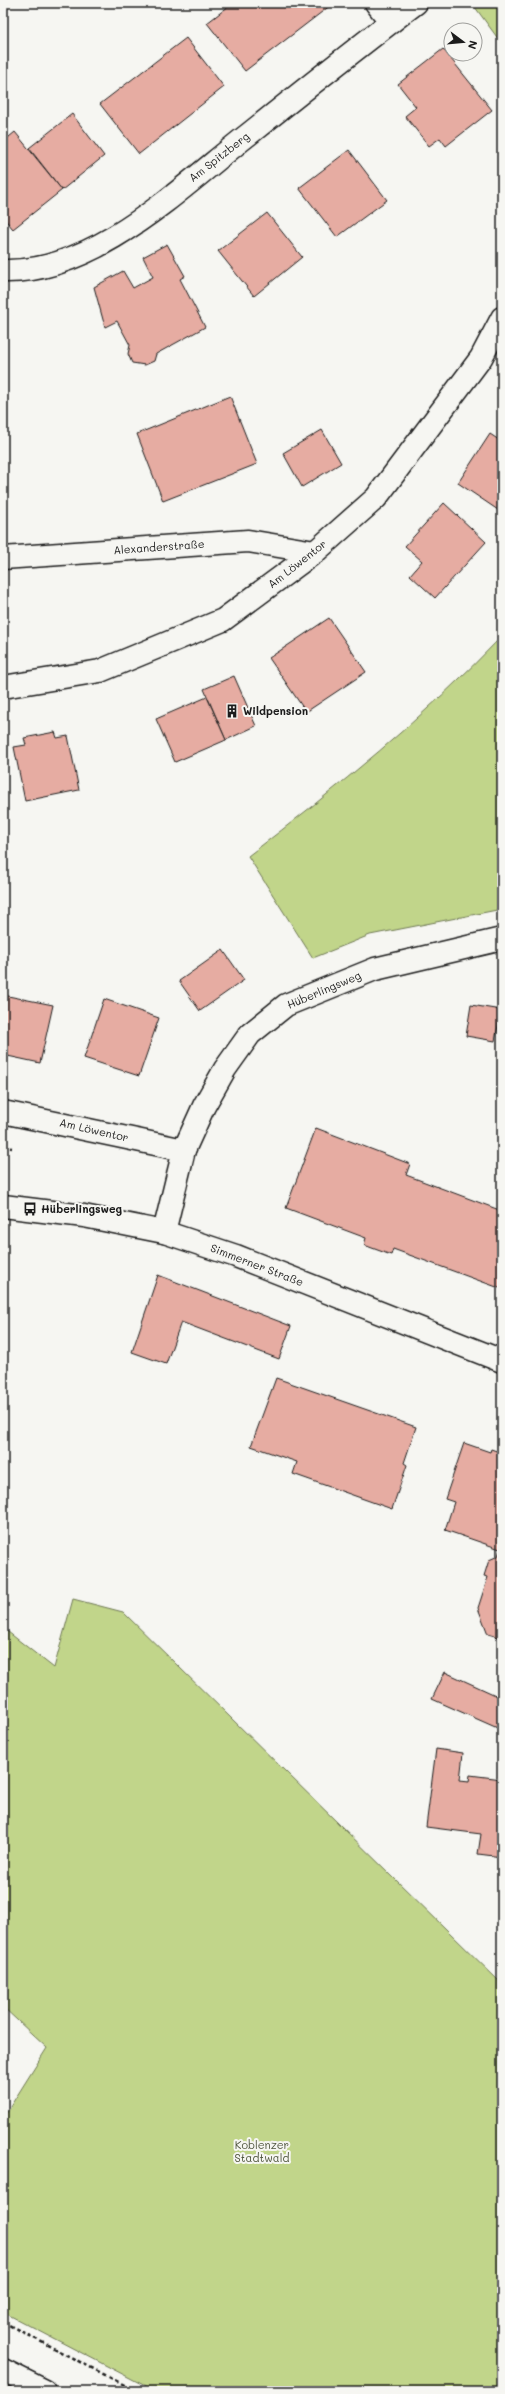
<svg xmlns="http://www.w3.org/2000/svg" width="505" height="2394" viewBox="0 0 505 2394" font-family="Mali,sans-serif">
<style>
.green{fill:#c1d58a;stroke:#6e7853}
.building{fill:#e6aca2;stroke:#1c1c1c}
.lines{fill:none;stroke-linecap:round;stroke-linejoin:round}
.street-casing{stroke:#1c1c1c;stroke-width:25}
.secondary-casing{stroke:#1c1c1c;stroke-width:25}
.highway-casing{stroke:#1c1c1c;stroke-width:25}
.path{stroke:#1c1c1c;stroke-width:2.5;stroke-dasharray:4 3;stroke-linecap:butt}
.street{stroke:#f6f6f2;stroke-width:22}
.secondary{stroke:#f6f6f2;stroke-width:22}
.highway{stroke:#f6f6f2;stroke-width:22}
.labels{text-anchor:middle;stroke-width:4;stroke-linejoin:round;paint-order:stroke}
.street-label{font-size:11px;fill:#1c1c1c;stroke:#f6f6f2}
.poi-label{font-size:11px;font-weight:bold;fill:#1c1c1c;stroke:#f6f6f2;text-anchor:start}
.park-label{font-size:11px;fill:#4e543d;stroke:#f6f6f2}
</style>
<rect width="100%" height="100%" fill="#f6f6f2"/>
<filter id="ink" filterUnits="userSpaceOnUse"><feTurbulence type="fractalNoise" baseFrequency=".025" numOctaves="2"/><feDisplacementMap in="SourceGraphic" scale="8" xChannelSelector="R" yChannelSelector="G"/><feConvolveMatrix kernelMatrix="1 2 1 2 8 2 1 2 1" color-interpolation-filters="sRGB"/></filter>
<g filter="url(#ink)">
<!-- green -->
<g class="green">
<path d="M 472,3 L 502,3 L 502,44 Z"/>
<path d="M 502,636 L 502,909 L 370,935 L 313,958 L 248,856 C 337,788 425,717 502,636 Z"/>
<path d="M 73,1599 L 123,1612 L 502,1984 L 502,2391 L 155,2391 L 3,2312 L 3,2118 L 47,2048 L 3,2007 L 3,1628 L 54,1668 Z"/>
</g>
<!-- building -->
<g class="building">
<path d="M 233,3 L 330,3 L 331,5 L 245,71 L 207,23 Z"/>
<path d="M 186,38 L 224,87 L 139,154 L 100,104 Z"/>
<path d="M 443,49 L 492,110 L 446,146 L 440,138 L 429,146 L 405,116 L 416,107 L 398,84 Z"/>
<path d="M 72,114 L 104,156 L 62,190 L 29,148 Z"/>
<path d="M 15,132 L 62,190 L 13,229 L 3,217 L 3,142 Z"/>
<path d="M 349,150 L 387,200 L 337,237 L 299,188 Z"/>
<path d="M 267,213 L 302,257 L 254,296 L 218,251 Z"/>
<path d="M 167,244 L 185,276 L 180,279 L 205,327 L 156,354 L 154,361 L 145,365 L 132,363 L 128,354 L 130,345 L 117,321 L 105,327 L 94,287 L 123,271 L 133,288 L 153,277 L 143,257 Z"/>
<path d="M 230,396 L 257,464 L 163,501 L 137,434 Z"/>
<path d="M 322,430 L 341,463 L 302,487 L 283,453 Z"/>
<path d="M 490,434 L 502,442 L 501,512 L 458,483 Z"/>
<path d="M 444,503 L 486,542 L 435,598 L 410,575 L 422,561 L 405,546 Z"/>
<path d="M 329,618 L 366,672 L 306,712 L 269,658 Z"/>
<path d="M 234,676 L 256,726 L 226,740 L 204,689 Z"/>
<path d="M 207,697 L 226,740 L 175,762 L 156,719 Z"/>
<path d="M 55,732 L 57,738 L 68,736 L 79,790 L 25,801 L 14,747 L 26,745 L 24,738 Z"/>
<path d="M 223,950 L 244,980 L 200,1011 L 179,981 Z"/>
<path d="M 3,995 L 53,1005 L 40,1063 L 3,1055 Z"/>
<path d="M 104,999 L 159,1018 L 139,1076 L 84,1058 Z"/>
<path d="M 471,1005 L 501,1010 L 495,1041 L 466,1036 Z"/>
<path d="M 316,1128 L 410,1164 L 406,1175 L 502,1211 L 502,1289 L 393,1249 L 391,1255 L 364,1245 L 366,1238 L 286,1208 Z"/>
<path d="M 158,1275 L 291,1326 L 279,1359 L 181,1322 L 166,1364 L 132,1352 Z"/>
<path d="M 276,1378 L 416,1427 L 404,1463 L 407,1465 L 392,1509 L 293,1474 L 297,1462 L 251,1446 Z"/>
<path d="M 464,1443 L 490,1452 L 491,1449 L 502,1453 L 502,1638 L 488,1634 L 478,1608 L 488,1577 L 484,1576 L 489,1560 L 498,1556 L 500,1549 L 445,1530 L 454,1502 L 445,1499 Z"/>
<path d="M 445,1672 L 502,1698 L 502,1730 L 432,1699 Z"/>
<path d="M 436,1749 L 463,1753 L 460,1780 L 469,1781 L 470,1775 L 502,1779 L 502,1857 L 478,1854 L 481,1834 L 426,1827 Z"/>
</g>
<g class="lines">
<!-- street casing -->
<g class="street-casing">
<g id="street">
<path d="M 376,3 L 391,22"/>
<path d="M 3,271 C 95,274 181,187 249,134 C 304,90 359,46 416,3"/>
<path d="M 3,558 L 248,541 L 315,552"/>
<path d="M 3,687 L 100,671 L 223,620 L 315,552 L 376,498 L 481,358 L 502,318"/>
<path d="M 3,1112 L 184,1150"/>
<path d="M 164,1232 L 184,1150 L 204,1106 L 225,1069 L 250,1034 L 286,1005 L 375,969 L 502,939"/>
</g>
</g>
<!-- secondary casing -->
<g class="secondary-casing">
<path id="secondary" d="M 3,1206 L 84,1216 L 164,1232 L 236,1256 L 502,1361"/>
</g>
<!-- highway casing -->
<g class="highway-casing">
<path id="highway" d="M 3,2370 L 45,2391"/>
</g>
<!-- path -->
<g class="path">
<path d="M 3,1147 L 12,1148"/>
<path d="M 3,2322 L 136,2391"/>
</g>
<!-- street -->
<use href="#street" class="street"/>
<!-- secondary -->
<use href="#secondary" class="secondary"/>
<!-- highway -->
<use href="#highway" class="highway"/>
</g>
</g>
<!-- icons -->
<defs>
<g id="building-bare" transform="scale(1.08)"><path d="M-4-6H4V6H1V3H-1V6H-4ZM-2.5-4.3h1.7v1.8h-1.7ZM.8-4.3h1.7v1.8H.8ZM-2.5-1h1.7V.8h-1.7ZM.8-1h1.7V.8H.8Z" fill="#1c1c1c" stroke="#f6f6f2" stroke-width="2.5" paint-order="stroke"/></g>
<g id="bus-bare" transform="scale(1.08)"><path d="M-5-6H5V4H4V6H2V4H-2V6H-4V4H-5ZM-3.5-4V0h7V-4ZM-3.5 1.2v1.5H-2V1.2ZM2 1.2v1.5H3.5V1.2Z" fill="#1c1c1c" stroke="#f6f6f2" stroke-width="2.5" paint-order="stroke"/></g>
</defs>
<g fill-rule="evenodd">
<use href="#building-bare" x="232" y="711"/>
<use href="#bus-bare" x="30" y="1209"/>
</g>
<g class="labels">
<!-- street labels -->
<g class="street-label">
<text transform="translate(219 157) rotate(-38)" y="4">Am Spitzberg</text>
<text transform="translate(159 547) rotate(-4)" y="4">Alexanderstraße</text>
<text transform="translate(297 564) rotate(-38)" y="4">Am Löwentor</text>
<text transform="translate(324 990) rotate(-23)" y="4">Hüberlingsweg</text>
<text transform="translate(94 1130) rotate(13)" y="4">Am Löwentor</text>
<text transform="translate(257 1265) rotate(21)" y="4">Simmerner Straße</text>
</g>
<!-- poi labels -->
<g class="poi-label">
<text x="243" y="715">Wildpension</text>
<text x="41" y="1213">Hüberlingsweg</text>
</g>
<!-- park labels -->
<g class="park-label">
<text x="262" y="2149">Koblenzer<tspan x="262" dy="13">Stadtwald</tspan></text>
</g>
</g>
<!-- margin -->
<rect width="505" height="2394" fill="none" stroke="#f6f6f2" stroke-width="16"/>
<rect x="8" y="8" width="489" height="2378" fill="none" stroke="#1c1c1c" stroke-width="1.5" filter="url(#ink)"/>
<!-- north arrow -->
<g transform="translate(463 42) rotate(106)"><circle r="19" fill="#f6f6f2" stroke="#9f9f9c"/>
<path d="M0-3L7 15L0 10L-7 15Z" fill="#1c1c1c"/>
<text y="-6" font-size="11" font-weight="bold" text-anchor="middle" fill="#1c1c1c">N</text>
</g>
</svg>
